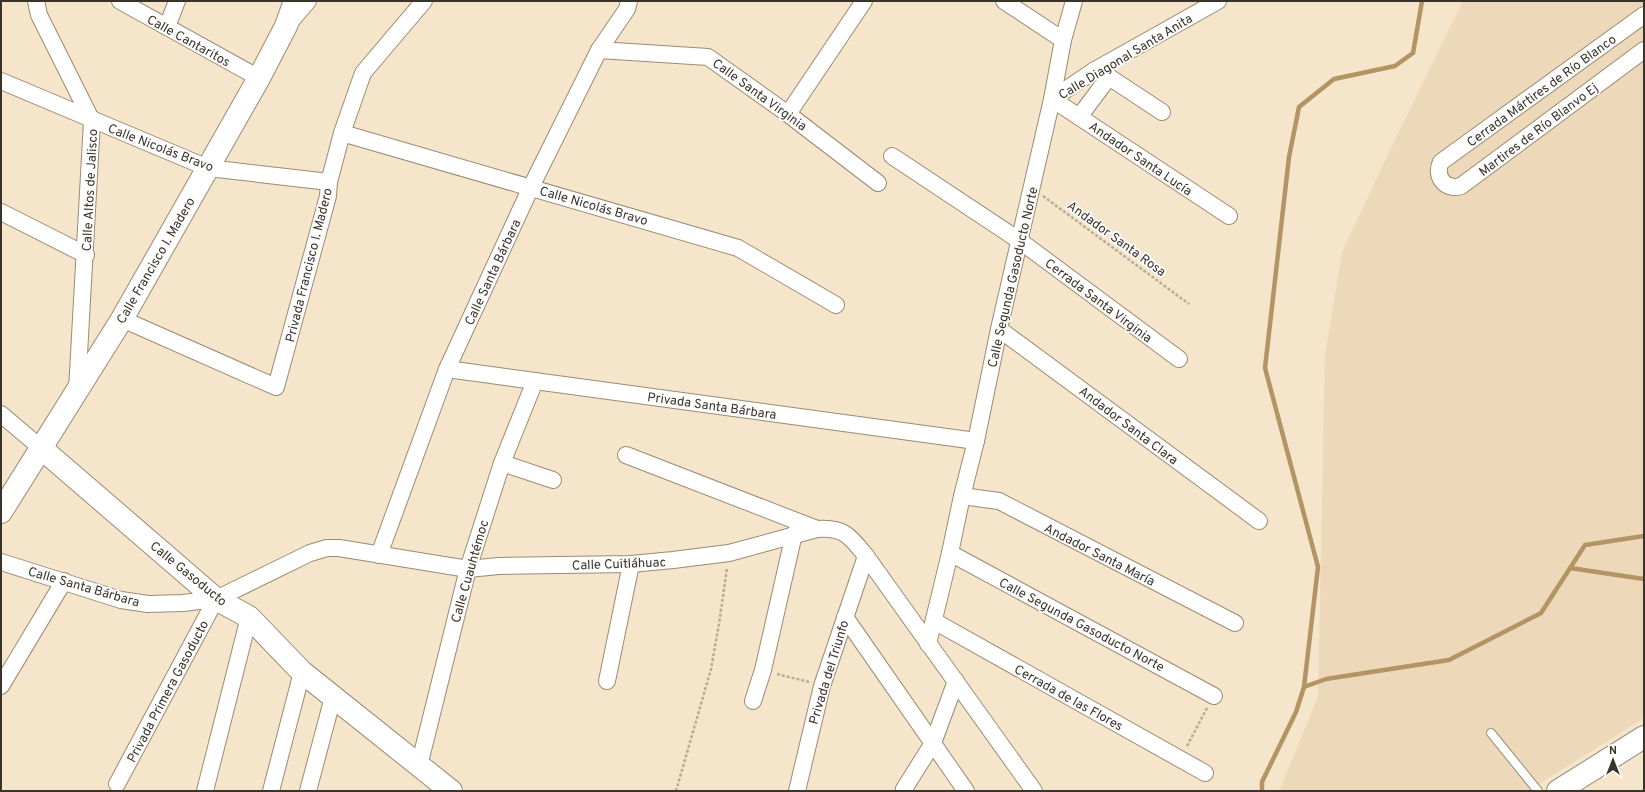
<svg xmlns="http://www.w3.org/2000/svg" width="1645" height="792" viewBox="0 0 1645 792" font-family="Overpass,sans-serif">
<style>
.built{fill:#edd9b9}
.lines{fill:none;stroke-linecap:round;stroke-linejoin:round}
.stream{stroke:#b29465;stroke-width:4.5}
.lane-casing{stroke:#9a8b73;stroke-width:10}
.street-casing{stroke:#9a8b73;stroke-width:18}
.secondary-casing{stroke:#9a8b73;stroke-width:24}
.path{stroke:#b8ab96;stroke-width:2.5;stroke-dasharray:3 2;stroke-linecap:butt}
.lane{stroke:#fff;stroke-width:8}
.street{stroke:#fff;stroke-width:16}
.secondary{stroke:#fff;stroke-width:22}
.labels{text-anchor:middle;stroke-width:3.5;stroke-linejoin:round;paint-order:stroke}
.street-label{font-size:13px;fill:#393329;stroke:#fff}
</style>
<rect width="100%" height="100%" fill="#f5e5cb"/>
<!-- built -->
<path class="built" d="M 1463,1 L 1644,1 L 1644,718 L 1528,791 L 1279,791 L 1318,697 L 1325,355 L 1342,252 L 1400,129 Z"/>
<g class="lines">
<!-- stream -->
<g class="stream">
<path d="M 1570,568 L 1644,579"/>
<path d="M 1304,687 L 1326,679 L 1449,660 L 1541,613 L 1585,545 L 1644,536"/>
<path d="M 1262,791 L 1262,782 L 1296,712 L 1304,687 L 1318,567 L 1265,368 L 1289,157 L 1299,107 L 1334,79 L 1395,66 L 1413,53 L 1422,1"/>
</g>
<!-- lane casing -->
<g class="lane-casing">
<path id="lane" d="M 1491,733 L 1538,791"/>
</g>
<!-- street casing -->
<g class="street-casing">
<g id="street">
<path d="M 36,1 L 39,15 L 92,121 L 77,390"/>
<path d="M 120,1 L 259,78"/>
<path d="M 1004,1 L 1063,40"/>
<path d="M 1218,1 L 1095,70 L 1052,99 L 1229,216"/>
<path d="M 1644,15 L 1441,162 C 1434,176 1445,191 1461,186 L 1644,50"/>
<path d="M 291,21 L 308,1"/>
<path d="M 167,27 L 177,1"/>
<path d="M 599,50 L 708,57 L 788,114 L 878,183"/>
<path d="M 1095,70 L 1109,77 L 1162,112"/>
<path d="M 1,81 L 208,168 L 329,182"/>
<path d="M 788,114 L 864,1"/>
<path d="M 1079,117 L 1109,77"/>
<path d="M 342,133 L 738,248 L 836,305"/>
<path d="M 892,156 L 1020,241 L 1179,359"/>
<path d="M 1,212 L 86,255"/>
<path d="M 122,319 L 276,387 L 328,196 L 329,182 L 342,133 L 363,73 L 424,1"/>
<path d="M 999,329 L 1259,521"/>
<path d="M 447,369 L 976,441"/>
<path d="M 1,414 L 41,448"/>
<path d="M 626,455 L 817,529"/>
<path d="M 502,463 L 553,480"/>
<path d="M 962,496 L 999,501 L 1235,623"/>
<path d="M 950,553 L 1214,696"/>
<path d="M 379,555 L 447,369 L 531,187 L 599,50 L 627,9 L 629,1"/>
<path d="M 1,562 L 121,600 L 148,604 L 183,603 L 216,599 L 310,553 L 327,548 L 339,548 L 468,569 L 499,566 L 631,564 L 673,560 L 729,553 L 817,529 C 844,527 850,536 866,556 L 1034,791"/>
<path d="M 845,617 L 966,791"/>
<path d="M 934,621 L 1205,773"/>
<path d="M 928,644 L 950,553 L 962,496 L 976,441 L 999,329 L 1052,99 L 1063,40 L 1074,1"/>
<path d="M 607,681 L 631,564"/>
<path d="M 1,686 L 64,581"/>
<path d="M 753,701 L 763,670 L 794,534"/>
<path d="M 419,766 L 468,569 L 502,463 L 535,381"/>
<path d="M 117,784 L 216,599"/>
<path d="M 205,791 L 249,617"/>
<path d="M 271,791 L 302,672"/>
<path d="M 308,791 L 333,697"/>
<path d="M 797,791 L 822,686 L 866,556"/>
<path d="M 905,791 L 904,789 L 933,743 L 956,681"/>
</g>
</g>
<!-- secondary casing -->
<g class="secondary-casing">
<g id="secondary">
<path d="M 41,448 L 216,599 L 249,617 L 302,672 L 451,791"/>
<path d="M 1,512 L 122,319 L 259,78 L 286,26 L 295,1"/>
<path d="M 1558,791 L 1644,737"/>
</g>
</g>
<!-- path -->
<g class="path">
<path d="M 1043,196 L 1189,304"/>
<path d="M 777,674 L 809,682"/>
<path d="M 1187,746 L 1207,708"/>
<path d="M 676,791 L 711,669 L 719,624 L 727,568"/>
</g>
<!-- lane -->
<use href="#lane" class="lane"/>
<!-- street -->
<use href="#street" class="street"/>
<!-- secondary -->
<use href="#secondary" class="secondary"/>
</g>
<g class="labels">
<!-- street labels -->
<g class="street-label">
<text transform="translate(189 40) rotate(29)" y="5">Calle Cantaritos</text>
<text transform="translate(1125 56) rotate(-31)" y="5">Calle Diagonal Santa Anita</text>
<text transform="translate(1541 90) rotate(-36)" y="5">Cerrada Mártires de Río Blanco</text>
<text transform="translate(760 94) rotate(36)" y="5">Calle Santa Virginia</text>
<text transform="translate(1538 129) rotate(-37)" y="5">Martires de Río Blanvo Ej</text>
<text transform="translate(161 147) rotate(21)" y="5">Calle Nicolás Bravo</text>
<text transform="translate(1141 158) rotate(34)" y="5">Andador Santa Lucía</text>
<text transform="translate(89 190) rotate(-87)" y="5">Calle Altos de Jalisco</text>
<text transform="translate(594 205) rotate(16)" y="5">Calle Nicolás Bravo</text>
<text transform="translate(1117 238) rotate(36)" y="5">Andador Santa Rosa</text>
<text transform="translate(155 260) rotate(-60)" y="5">Calle Francisco I. Madero</text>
<text transform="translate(308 265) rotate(-76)" y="5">Privada Francisco I. Madero</text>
<text transform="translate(492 272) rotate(-65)" y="5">Calle Santa Bárbara</text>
<text transform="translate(1012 277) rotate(-77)" y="5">Calle Segunda Gasoducto Norte</text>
<text transform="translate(1099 300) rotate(37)" y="5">Cerrada Santa Virginia</text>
<text transform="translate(712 405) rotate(8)" y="5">Privada Santa Bárbara</text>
<text transform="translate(1129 425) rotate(37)" y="5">Andador Santa Clara</text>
<text transform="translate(1100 554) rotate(27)" y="5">Andador Santa María</text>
<text transform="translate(619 563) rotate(-2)" y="5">Calle Cuitláhuac</text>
<text transform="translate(469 571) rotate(-74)" y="5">Calle Cuauhtémoc</text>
<text transform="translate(189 573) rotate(39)" y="5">Calle Gasoducto</text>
<text transform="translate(84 586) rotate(16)" y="5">Calle Santa Bárbara</text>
<text transform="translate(1082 624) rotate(28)" y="5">Calle Segunda Gasoducto Norte</text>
<text transform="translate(828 672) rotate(-73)" y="5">Privada del Triunfo</text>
<text transform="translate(167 691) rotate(-62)" y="5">Privada Primera Gasoducto</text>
<text transform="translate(1069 697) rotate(29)" y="5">Cerrada de las Flores</text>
</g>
</g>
<!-- border -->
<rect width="1645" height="792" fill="none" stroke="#393329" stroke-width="4"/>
<!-- north arrow -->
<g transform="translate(1613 760)" stroke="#ffffff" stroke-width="3" paint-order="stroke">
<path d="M0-3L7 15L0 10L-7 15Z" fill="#393329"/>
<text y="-6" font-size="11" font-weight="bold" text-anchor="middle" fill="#393329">N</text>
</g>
</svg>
